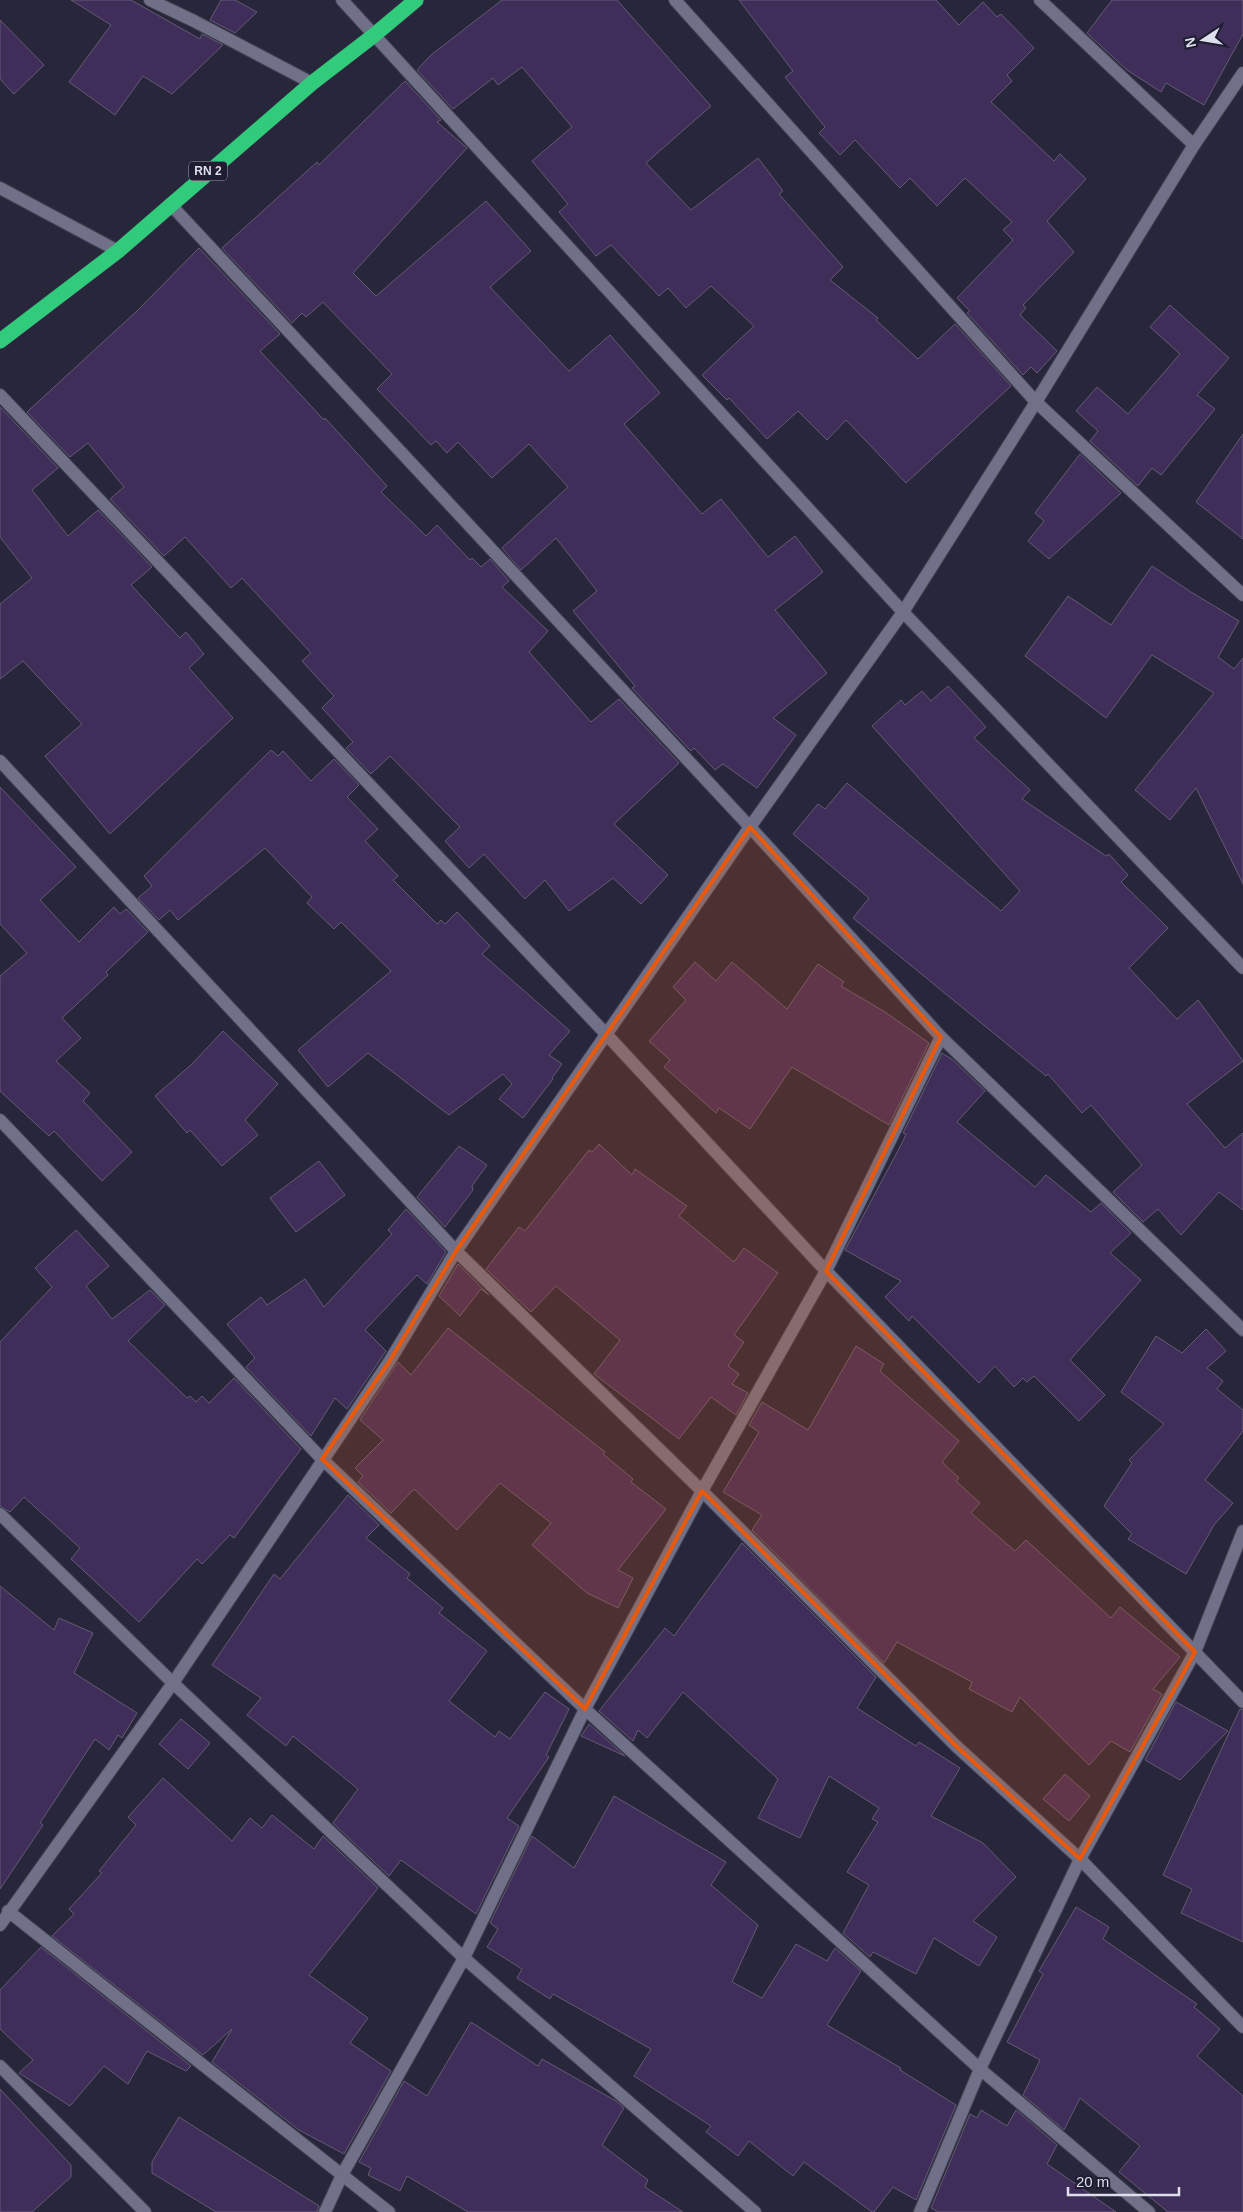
<svg xmlns="http://www.w3.org/2000/svg" width="1243" height="2212" viewBox="0 0 1243 2212" font-family="Helvetica,sans-serif">
<style>
.building{fill:#402e5a;stroke:#645b72}
.lines{fill:none;stroke-linecap:round;stroke-linejoin:round}
.minor-casing{stroke:#414152;stroke-width:14}
.highway-casing{stroke:#414152;stroke-width:16}
.minor{stroke:#707088;stroke-width:12}
.highway{stroke:#30cc7c;stroke-width:15}
.marked{fill:#e8590c;fill-opacity:0.2;stroke:#e8590c;stroke-width:4;stroke-linejoin:round}
.labels{text-anchor:middle;stroke-width:4;stroke-linejoin:round;paint-order:stroke}
.shield{fill:#1e1d31;stroke:#a4a4b4;stroke-width:1}
.shield-label{font-size:12px;font-weight:bold;fill:#dedeec}
</style>
<rect width="100%" height="100%" fill="#27263b"/>
<!-- building -->
<g class="building">
<path d="M 71,0 L 131,0 L 200,39 L 202,34 L 223,45 L 172,94 L 143,76 L 115,115 L 69,82 L 111,25 Z"/>
<path d="M 221,0 L 235,0 L 257,12 L 235,33 L 210,20 Z"/>
<path d="M 502,0 L 617,0 L 711,106 L 646,163 L 691,210 L 758,158 L 783,191 L 779,194 L 843,267 L 830,280 L 878,318 L 876,320 L 918,359 L 955,324 L 1011,386 L 906,483 L 846,420 L 827,440 L 798,411 L 767,439 L 729,398 L 727,400 L 702,375 L 754,326 L 711,286 L 686,308 L 668,288 L 659,296 L 611,245 L 596,256 L 559,212 L 568,204 L 532,161 L 572,127 L 522,67 L 498,85 L 493,78 L 453,109 L 417,70 L 431,55 Z"/>
<path d="M 739,0 L 936,0 L 959,25 L 983,2 L 997,17 L 1001,14 L 1034,48 L 1007,75 L 1012,81 L 991,102 L 1054,161 L 1060,154 L 1086,179 L 1047,221 L 1074,252 L 1023,305 L 1026,308 L 1020,315 L 1057,351 L 1037,373 L 1031,367 L 1023,375 L 967,313 L 970,311 L 957,298 L 1013,240 L 1003,230 L 1012,222 L 965,178 L 937,206 L 910,178 L 900,188 L 855,140 L 840,155 L 819,133 L 825,127 L 785,77 L 793,71 Z"/>
<path d="M 1112,0 L 1243,0 L 1243,34 L 1204,105 L 1166,83 L 1161,92 L 1127,70 L 1087,33 Z"/>
<path d="M 0,20 L 44,65 L 14,94 L 0,79 Z"/>
<path d="M 405,81 L 441,120 L 437,122 L 467,148 L 353,273 L 376,296 L 486,201 L 531,251 L 490,287 L 569,371 L 610,335 L 660,393 L 624,424 L 702,514 L 721,499 L 768,557 L 795,536 L 823,572 L 775,610 L 827,673 L 773,718 L 796,735 L 757,788 L 723,764 L 715,770 L 694,748 L 691,751 L 632,688 L 635,686 L 573,611 L 597,591 L 556,538 L 521,570 L 502,548 L 568,487 L 529,444 L 492,478 L 458,442 L 447,453 L 436,441 L 431,445 L 377,389 L 392,374 L 323,302 L 306,317 L 302,313 L 292,323 L 222,248 L 317,162 L 319,165 Z"/>
<path d="M 199,248 L 280,334 L 260,351 L 324,420 L 325,418 L 387,486 L 381,492 L 426,536 L 437,525 L 470,560 L 472,558 L 481,567 L 490,559 L 509,581 L 502,587 L 548,631 L 529,652 L 591,722 L 619,699 L 679,763 L 614,824 L 668,875 L 641,904 L 613,878 L 569,911 L 545,880 L 525,899 L 484,854 L 469,868 L 445,841 L 460,827 L 390,756 L 371,774 L 346,748 L 353,742 L 322,708 L 334,696 L 302,661 L 311,653 L 242,578 L 231,588 L 185,537 L 164,556 L 110,499 L 124,487 L 88,443 L 70,457 L 27,412 L 138,310 Z"/>
<path d="M 1170,305 L 1229,358 L 1197,395 L 1215,409 L 1161,475 L 1152,468 L 1138,486 L 1090,441 L 1098,431 L 1076,411 L 1097,387 L 1128,414 L 1180,354 L 1150,327 Z"/>
<path d="M 0,407 L 58,468 L 32,490 L 68,536 L 98,510 L 152,567 L 131,585 L 180,638 L 186,632 L 204,654 L 189,668 L 233,718 L 110,834 L 45,756 L 82,724 L 23,661 L 0,679 L 0,604 L 32,578 L 0,537 Z"/>
<path d="M 1243,434 L 1243,539 L 1196,502 Z"/>
<path d="M 1080,454 L 1121,493 L 1049,559 L 1028,541 L 1044,521 L 1035,513 Z"/>
<path d="M 1152,566 L 1191,592 L 1239,621 L 1218,657 L 1234,669 L 1243,658 L 1243,884 L 1196,788 L 1170,820 L 1135,790 L 1214,693 L 1152,655 L 1106,718 L 1025,656 L 1068,596 L 1111,625 Z"/>
<path d="M 948,686 L 986,727 L 974,738 L 1030,790 L 1022,799 L 1106,856 L 1109,854 L 1128,875 L 1121,882 L 1168,928 L 1129,968 L 1177,1019 L 1198,1000 L 1243,1061 L 1187,1104 L 1225,1148 L 1243,1133 L 1243,1210 L 1219,1192 L 1181,1235 L 1158,1209 L 1143,1222 L 1113,1192 L 1142,1165 L 1091,1105 L 1082,1113 L 1048,1074 L 1046,1076 L 853,918 L 869,898 L 793,834 L 818,804 L 825,809 L 847,783 L 1001,911 L 1020,891 L 872,726 L 901,700 L 905,705 L 922,691 L 931,701 Z"/>
<path d="M 271,750 L 278,756 L 283,751 L 311,781 L 334,759 L 359,785 L 347,797 L 378,829 L 365,841 L 398,876 L 393,880 L 437,924 L 441,920 L 445,924 L 457,912 L 490,946 L 482,954 L 570,1031 L 549,1055 L 562,1064 L 552,1078 L 553,1079 L 523,1118 L 499,1099 L 512,1084 L 503,1074 L 449,1115 L 368,1053 L 328,1087 L 298,1050 L 391,971 L 341,922 L 334,929 L 307,903 L 312,897 L 265,848 L 178,920 L 170,910 L 159,920 L 138,898 L 152,886 L 144,876 Z"/>
<path d="M 0,787 L 76,867 L 40,900 L 79,942 L 114,907 L 120,914 L 126,909 L 148,932 L 106,972 L 108,975 L 62,1018 L 81,1038 L 56,1061 L 90,1093 L 83,1101 L 132,1152 L 102,1181 L 54,1131 L 49,1136 L 0,1091 L 0,976 L 27,953 L 0,924 Z"/>
<path d="M 695,962 L 716,981 L 732,962 L 787,1009 L 818,964 L 844,982 L 841,986 L 885,1012 L 929,1043 L 889,1125 L 792,1067 L 750,1129 L 719,1108 L 716,1113 L 664,1067 L 670,1060 L 649,1041 L 686,1000 L 673,987 Z"/>
<path d="M 223,1031 L 278,1084 L 245,1120 L 258,1135 L 222,1166 L 190,1130 L 187,1133 L 155,1096 L 192,1064 Z"/>
<path d="M 942,1053 L 953,1060 L 985,1091 L 957,1122 L 1035,1187 L 1046,1175 L 1091,1212 L 1101,1203 L 1131,1233 L 1110,1253 L 1141,1280 L 1070,1360 L 1105,1395 L 1079,1421 L 1034,1376 L 1027,1382 L 1023,1378 L 1014,1387 L 995,1366 L 979,1383 L 912,1316 L 909,1321 L 885,1297 L 901,1281 L 845,1250 L 903,1141 L 906,1134 L 903,1133 Z"/>
<path d="M 599,1144 L 632,1175 L 635,1169 L 687,1206 L 679,1216 L 734,1262 L 744,1248 L 778,1273 L 734,1335 L 744,1342 L 728,1366 L 739,1374 L 732,1384 L 748,1393 L 736,1415 L 711,1397 L 679,1439 L 594,1374 L 620,1340 L 556,1286 L 531,1312 L 486,1269 L 519,1227 L 525,1231 L 589,1150 L 592,1152 Z"/>
<path d="M 459,1146 L 487,1165 L 472,1186 L 473,1190 L 445,1227 L 417,1197 Z"/>
<path d="M 319,1161 L 345,1195 L 296,1232 L 270,1198 Z"/>
<path d="M 406,1209 L 446,1252 L 427,1284 L 417,1275 L 365,1330 L 386,1351 L 347,1409 L 335,1398 L 311,1436 L 246,1367 L 255,1358 L 227,1324 L 261,1297 L 267,1305 L 305,1279 L 324,1307 L 392,1234 L 388,1230 Z"/>
<path d="M 76,1230 L 109,1266 L 86,1286 L 112,1319 L 150,1290 L 165,1305 L 128,1341 L 187,1398 L 190,1396 L 196,1402 L 202,1396 L 209,1403 L 234,1378 L 301,1449 L 234,1538 L 230,1535 L 202,1564 L 197,1559 L 139,1622 L 71,1559 L 80,1548 L 24,1497 L 10,1512 L 0,1506 L 0,1342 L 52,1287 L 35,1268 Z"/>
<path d="M 458,1264 L 489,1295 L 481,1289 L 460,1316 L 439,1296 Z"/>
<path d="M 448,1328 L 605,1452 L 603,1454 L 633,1479 L 631,1482 L 666,1509 L 618,1570 L 633,1578 L 618,1608 L 587,1593 L 532,1545 L 551,1523 L 500,1483 L 457,1530 L 414,1489 L 391,1513 L 358,1482 L 363,1476 L 355,1468 L 383,1440 L 360,1420 L 398,1362 L 411,1375 Z"/>
<path d="M 1206,1329 L 1226,1351 L 1207,1368 L 1223,1381 L 1217,1389 L 1243,1410 L 1243,1431 L 1205,1480 L 1233,1503 L 1214,1525 L 1186,1574 L 1128,1539 L 1132,1534 L 1104,1506 L 1132,1463 L 1129,1460 L 1164,1424 L 1121,1392 L 1156,1336 L 1182,1353 Z"/>
<path d="M 856,1346 L 884,1364 L 880,1371 L 959,1441 L 942,1462 L 959,1478 L 956,1481 L 980,1503 L 971,1513 L 1015,1551 L 1026,1540 L 1111,1618 L 1120,1607 L 1180,1657 L 1153,1689 L 1162,1694 L 1130,1752 L 1111,1741 L 1089,1765 L 1020,1697 L 1012,1712 L 969,1689 L 972,1682 L 897,1642 L 884,1663 L 752,1530 L 762,1515 L 723,1492 L 759,1432 L 749,1425 L 762,1402 L 808,1430 Z"/>
<path d="M 348,1495 L 379,1525 L 366,1538 L 410,1574 L 407,1578 L 443,1608 L 439,1613 L 487,1651 L 449,1701 L 495,1737 L 499,1731 L 510,1739 L 545,1692 L 569,1709 L 546,1755 L 549,1757 L 507,1818 L 519,1826 L 476,1914 L 401,1860 L 389,1876 L 333,1823 L 358,1789 L 293,1736 L 286,1746 L 247,1715 L 261,1698 L 212,1665 L 274,1574 L 280,1579 Z"/>
<path d="M 742,1543 L 876,1677 L 857,1708 L 916,1746 L 919,1742 L 960,1768 L 931,1816 L 983,1843 L 1016,1877 L 973,1921 L 997,1937 L 979,1966 L 934,1938 L 916,1974 L 873,1952 L 870,1957 L 843,1933 L 869,1885 L 847,1872 L 878,1822 L 872,1819 L 879,1808 L 829,1776 L 800,1838 L 758,1818 L 778,1779 L 683,1692 L 647,1738 L 638,1730 L 633,1741 L 599,1711 L 665,1628 L 674,1636 Z"/>
<path d="M 0,1586 L 54,1630 L 59,1618 L 93,1633 L 74,1673 L 137,1713 L 122,1738 L 118,1735 L 109,1750 L 95,1739 L 40,1823 L 43,1825 L 0,1889 Z"/>
<path d="M 1176,1702 L 1228,1731 L 1180,1780 L 1145,1760 Z"/>
<path d="M 1240,1709 L 1243,1710 L 1243,1942 L 1181,1913 L 1192,1889 L 1163,1875 Z"/>
<path d="M 181,1719 L 210,1743 L 188,1769 L 159,1744 Z"/>
<path d="M 589,1724 L 625,1756 L 581,1736 Z"/>
<path d="M 1065,1774 L 1090,1796 L 1069,1821 L 1043,1799 Z"/>
<path d="M 163,1778 L 232,1841 L 250,1818 L 262,1828 L 272,1815 L 314,1849 L 323,1836 L 378,1888 L 309,1975 L 368,2018 L 350,2043 L 391,2071 L 344,2154 L 299,2130 L 212,2062 L 232,2029 L 203,2055 L 52,1936 L 74,1914 L 69,1909 L 102,1873 L 99,1871 L 136,1825 L 128,1817 Z"/>
<path d="M 614,1796 L 726,1862 L 711,1885 L 758,1925 L 732,1982 L 762,1998 L 796,1944 L 827,1961 L 835,1948 L 861,1971 L 827,2025 L 901,2068 L 900,2070 L 956,2105 L 916,2200 L 893,2187 L 874,2212 L 872,2212 L 804,2162 L 793,2176 L 749,2141 L 738,2156 L 706,2132 L 711,2126 L 634,2076 L 651,2049 L 553,1994 L 550,1999 L 517,1978 L 522,1969 L 487,1947 L 498,1929 L 490,1923 L 532,1836 L 574,1868 Z"/>
<path d="M 1076,1907 L 1109,1927 L 1103,1939 L 1197,2004 L 1194,2007 L 1220,2029 L 1197,2056 L 1243,2096 L 1243,2212 L 1168,2212 L 1119,2172 L 1140,2146 L 1080,2098 L 1064,2130 L 1023,2095 L 1040,2060 L 1007,2042 L 1043,1974 L 1039,1971 Z"/>
<path d="M 41,1947 L 191,2066 L 186,2071 L 147,2051 L 128,2084 L 104,2066 L 70,2106 L 19,2073 L 33,2060 L 0,2029 L 0,1990 Z"/>
<path d="M 471,2022 L 538,2066 L 542,2059 L 616,2101 L 624,2108 L 602,2145 L 648,2180 L 645,2187 L 683,2212 L 468,2212 L 407,2176 L 400,2191 L 368,2175 L 371,2168 L 359,2162 L 404,2081 L 427,2096 Z"/>
<path d="M 0,2089 L 71,2165 L 71,2177 L 32,2212 L 0,2212 Z"/>
<path d="M 981,2110 L 1007,2126 L 1016,2110 L 1057,2145 L 1047,2164 L 1116,2212 L 938,2212 L 931,2208 L 970,2114 L 977,2118 Z"/>
<path d="M 179,2117 L 319,2206 L 317,2212 L 216,2212 L 152,2173 L 152,2162 Z"/>
</g>
<g class="lines">
<!-- minor casing -->
<g class="minor-casing">
<g id="minor">
<path d="M 150,0 L 194,21 L 312,83"/>
<path d="M 342,0 L 903,612 L 1243,968"/>
<path d="M 675,0 L 1036,402 L 1243,595"/>
<path d="M 1040,0 L 1194,145"/>
<path d="M 0,188 L 118,251"/>
<path d="M 170,204 L 750,827 L 941,1037 L 1243,1330"/>
<path d="M 0,395 L 606,1034 L 826,1271 L 1243,1702"/>
<path d="M 0,761 L 456,1251 L 702,1491 L 956,1746 L 1080,1859 L 1243,2027"/>
<path d="M 0,1120 L 322,1459 L 585,1709 L 980,2069 L 1149,2212"/>
<path d="M 0,1514 L 173,1683 L 464,1958 L 755,2212"/>
<path d="M 8,1911 L 389,2212"/>
<path d="M 0,1925 L 173,1683 L 389,1362 L 456,1251 L 750,827 L 903,612 L 1036,402 L 1194,145 L 1243,73"/>
<path d="M 0,2066 L 145,2212"/>
<path d="M 325,2212 L 342,2175 L 464,1958 L 585,1709 L 702,1491 L 826,1271 L 941,1037"/>
<path d="M 920,2212 L 980,2069 L 1080,1859 L 1195,1652 L 1243,1531"/>
</g>
</g>
<!-- highway casing -->
<g class="highway-casing">
<path id="highway" d="M 0,341 L 118,251 L 312,83 L 373,36 L 416,0"/>
</g>
<!-- minor -->
<use href="#minor" class="minor"/>
<!-- highway -->
<use href="#highway" class="highway"/>
</g>
<!-- marked area -->
<path class="marked" d="M 750,827 L 941,1037 L 826,1271 L 1195,1652 L 1080,1859 L 956,1746 L 702,1491 L 585,1709 L 322,1459 L 389,1362 L 456,1251 Z"/>
<g class="labels">
<!-- shield labels -->
<rect class="shield" x="189" y="161.5" width="38" height="19" rx="4"/>
<g class="shield-label">
<text x="208" y="175">RN 2</text>
</g>
</g>
<!-- north arrow -->
<g transform="translate(1203 40) rotate(258)" stroke="#1e1d31" stroke-width="4" paint-order="stroke">
<path d="M0-4L9 19L0 12L-9 19Z" fill="#dedeec"/>
<text y="-8" font-size="14" font-weight="bold" text-anchor="middle" fill="#dedeec">N</text>
</g>
<!-- scale -->
<path d="M1068 2187v8h111v-8" fill="none" stroke="#dedeec" stroke-width="2.5"/>
<text x="1076" y="2187" font-size="15" fill="#dedeec" stroke="#1e1d31" stroke-width="4" paint-order="stroke">20 m</text>
</svg>
